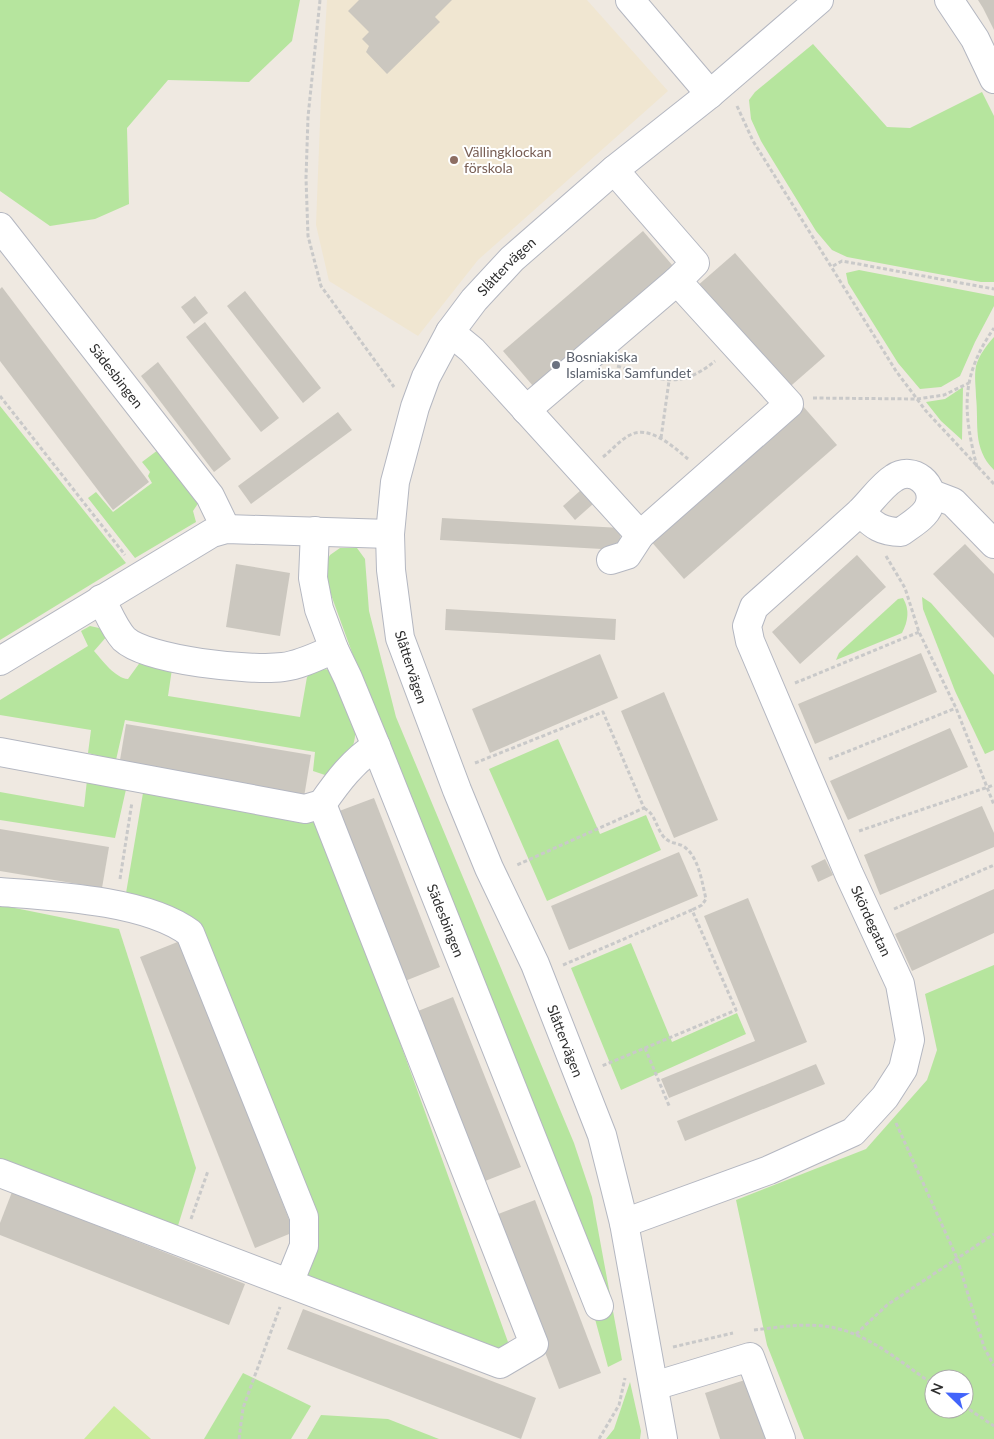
<svg xmlns="http://www.w3.org/2000/svg" width="994" height="1439" viewBox="0 0 994 1439" font-family="Lato,sans-serif">
<style>
.education{fill:#f0e6d1}
.green{fill:#b6e59e;fill-rule:evenodd}
.pitch{fill:#c9ec9a}
.building{fill:#cbc7bf}
.lines{fill:none;stroke-linecap:round;stroke-linejoin:round}
.minor-casing{stroke:#b4b7c1;stroke-width:30}
.path{stroke:#c9c9c9;stroke-width:3;stroke-dasharray:4 2.5;stroke-linecap:butt}
.minor{stroke:#fff;stroke-width:28}
.education-dot{fill:#8d6e63;stroke:#fff;stroke-width:2}
.worship-dot{fill:#6b7280;stroke:#fff;stroke-width:2}
.labels{text-anchor:middle;stroke-width:4;stroke-linejoin:round;paint-order:stroke}
.education-label{font-size:14px;fill:#785e54;stroke:#fff;text-anchor:start}
.street-label{font-size:14px;fill:#2e2e2e;stroke:#fff}
.worship-label{font-size:14px;fill:#5b616d;stroke:#fff;text-anchor:start}
</style>
<rect width="100%" height="100%" fill="#efe9e1"/>
<!-- education -->
<path class="education" d="M 327,0 L 587,0 L 668,91 L 478,260 L 418,336 L 329,281 L 316,225 L 321,96 Z"/>
<!-- green -->
<g class="green">
<path d="M 0,0 L 300,0 L 292,41 L 249,82 L 168,80 L 127,128 L 129,204 L 95,219 L 50,226 L 0,191 Z"/>
<path d="M 813,44 L 887,127 L 910,128 L 982,92 L 994,116 L 994,282 L 981,282 L 847,257 L 832,250 L 816,231 L 761,141 L 751,119 L 749,100 L 755,92 Z"/>
<path d="M 859,270 L 994,296 L 994,306 L 975,342 L 960,376 L 941,387 L 920,389 L 898,363 L 848,283 L 846,273 Z"/>
<path d="M 994,337 L 994,470 C 972,448 979,424 976,397 C 976,387 974,377 976,366 C 979,355 987,345 994,337 Z"/>
<path d="M 963,387 L 962,440 L 941,421 L 926,402 L 945,399 Z"/>
<path d="M 0,406 L 126,563 L 0,640 Z"/>
<path d="M 158,450 L 199,502 L 193,511 L 196,522 L 135,558 L 88,498 L 96,492 L 113,512 L 152,483 L 148,476 L 150,472 L 142,462 Z"/>
<path d="M 340,548 L 357,548 L 365,559 L 369,611 L 396,717 L 574,1143 L 592,1197 L 622,1360 L 608,1367 L 558,1182 L 385,743 L 322,570 L 330,555 Z"/>
<path d="M 922,597 L 931,603 L 994,675 L 994,750 L 985,754 L 955,691 L 923,609 Z"/>
<path d="M 903,598 C 910,610 908,621 902,633 L 836,660 L 839,653 L 898,599 Z"/>
<path d="M 90,626 L 99,628 L 108,635 L 94,651 C 103,661 115,678 128,679 L 141,661 L 172,669 L 168,696 L 300,717 L 307,677 C 315,670 322,667 333,671 C 341,691 360,720 354,742 C 351,755 338,767 328,776 L 313,771 L 315,752 L 125,720 L 116,760 L 88,753 L 91,730 L 0,715 L 0,700 L 88,646 L 81,631 Z"/>
<path d="M 558,739 L 600,834 L 646,815 L 661,850 L 547,901 L 489,769 Z"/>
<path d="M 87,780 L 127,785 L 115,838 L 0,820 L 0,792 L 84,807 Z"/>
<path d="M 144,787 L 318,815 L 508,1342 L 500,1357 L 305,1285 L 315,1236 L 207,959 L 125,899 Z"/>
<path d="M 0,905 L 119,929 L 196,1168 L 176,1232 L 0,1162 Z"/>
<path d="M 631,943 L 672,1042 L 737,1013 L 746,1034 L 621,1090 L 571,968 Z"/>
<path d="M 994,965 L 994,1439 L 804,1439 L 767,1345 L 736,1200 L 866,1149 L 927,1080 L 937,1050 L 925,994 ZM 934,1379 L 964,1379 L 964,1409 L 934,1409 Z"/>
<path d="M 243,1373 L 311,1406 L 291,1439 L 204,1439 Z"/>
<path d="M 630,1382 L 641,1431 L 640,1439 L 606,1439 L 614,1429 Z"/>
<path d="M 321,1415 L 388,1419 L 439,1439 L 307,1439 Z"/>
</g>
<!-- pitch -->
<path class="pitch" d="M 114,1406 L 151,1439 L 84,1439 Z"/>
<!-- building -->
<g class="building">
<path d="M 359,0 L 452,0 L 435,17 L 440,22 L 387,74 L 366,52 L 369,46 L 362,39 L 369,32 L 348,11 Z"/>
<path d="M 978,0 L 994,0 L 994,30 L 983,8 Z"/>
<path d="M 643,231 L 679,273 L 539,393 L 503,351 Z"/>
<path d="M 735,253 L 825,356 L 785,391 L 696,287 Z"/>
<path d="M 2,287 L 149,482 L 113,510 L 0,361 L 0,289 Z"/>
<path d="M 245,291 L 321,388 L 303,403 L 227,306 Z"/>
<path d="M 195,296 L 208,313 L 194,324 L 181,307 Z"/>
<path d="M 205,322 L 279,418 L 261,432 L 186,337 Z"/>
<path d="M 158,362 L 231,459 L 214,472 L 141,376 Z"/>
<path d="M 802,405 L 837,445 L 684,579 L 649,539 Z"/>
<path d="M 338,412 L 352,430 L 251,504 L 238,486 Z"/>
<path d="M 581,490 L 593,504 L 575,520 L 563,506 Z"/>
<path d="M 442,518 L 621,528 L 620,550 L 440,540 Z"/>
<path d="M 965,544 L 994,574 L 994,638 L 933,574 Z"/>
<path d="M 857,555 L 886,587 L 800,664 L 772,632 Z"/>
<path d="M 236,564 L 290,573 L 280,636 L 226,627 Z"/>
<path d="M 446,609 L 616,619 L 615,640 L 445,630 Z"/>
<path d="M 921,653 L 937,692 L 815,744 L 798,704 Z"/>
<path d="M 600,654 L 618,698 L 490,753 L 472,709 Z"/>
<path d="M 664,692 L 718,820 L 674,838 L 621,711 Z"/>
<path d="M 126,724 L 311,755 L 304,797 L 119,766 Z"/>
<path d="M 950,728 L 968,767 L 848,820 L 830,781 Z"/>
<path d="M 374,798 L 440,967 L 400,983 L 334,813 Z"/>
<path d="M 982,806 L 994,833 L 994,847 L 880,895 L 864,855 Z"/>
<path d="M 0,829 L 109,847 L 102,888 L 0,871 Z"/>
<path d="M 679,852 L 698,896 L 569,950 L 551,906 Z"/>
<path d="M 825,859 L 833,875 L 818,882 L 811,866 Z"/>
<path d="M 994,889 L 994,933 L 912,971 L 895,934 Z"/>
<path d="M 748,898 L 807,1042 L 669,1098 L 661,1079 L 755,1041 L 704,916 Z"/>
<path d="M 180,941 L 294,1232 L 255,1248 L 140,957 Z"/>
<path d="M 453,997 L 521,1167 L 480,1183 L 413,1013 Z"/>
<path d="M 816,1064 L 825,1084 L 685,1141 L 677,1121 Z"/>
<path d="M 12,1192 L 245,1284 L 229,1325 L 0,1235 L 0,1223 Z"/>
<path d="M 535,1200 L 601,1373 L 559,1389 L 493,1216 Z"/>
<path d="M 303,1309 L 536,1398 L 521,1439 L 287,1349 Z"/>
<path d="M 754,1377 L 774,1439 L 720,1439 L 705,1393 Z"/>
</g>
<g class="lines">
<!-- minor casing -->
<g class="minor-casing">
<g id="minor">
<path d="M 630,0 L 710,94"/>
<path d="M 949,0 L 975,39 L 994,79"/>
<path id="s1" d="M 0,227 L 210,496 L 226,529"/>
<path d="M 450,332 L 472,350 L 640,535 L 789,404 L 677,281 L 695,263 L 614,170"/>
<path d="M 526,410 L 677,281"/>
<path d="M 932,494 L 953,502 L 994,544"/>
<path id="s2" d="M 315,531 L 313,578 L 319,609 L 334,649 L 348,678 L 376,746 L 599,1306"/>
<path d="M 611,560 L 627,555 L 640,535"/>
<path d="M 101,599 C 108,612 114,628 124,639 C 148,661 251,671 283,667 C 300,665 318,656 334,649"/>
<path d="M 0,661 L 212,533 L 226,529 L 390,534"/>
<path d="M 0,752 L 305,809 L 322,804"/>
<path d="M 0,892 C 54,896 146,900 190,933 L 304,1217 L 304,1246 L 289,1283"/>
<path d="M 0,1173 L 500,1364 L 534,1344 L 322,804 C 338,781 353,761 376,746"/>
<path d="M 624,1223 L 769,1170 L 853,1132 L 885,1097 L 903,1069 L 910,1040 L 900,984 L 849,874 L 750,641 L 747,626 L 754,607 C 789,576 824,545 859,513 C 870,503 881,486 894,478 C 913,465 937,485 929,506 C 925,517 910,525 901,532 C 882,532 874,526 860,512"/>
<path d="M 654,1386 L 750,1357 L 781,1439"/>
<path id="s3" d="M 663,1439 L 624,1223 L 602,1135 L 535,964 L 489,868 L 457,790 L 400,638 L 391,570 L 390,534 L 395,482 L 415,407 L 426,377 L 450,332 L 474,300 L 512,259 L 614,170 L 710,94 L 819,0"/>
</g>
</g>
<!-- path -->
<g class="path">
<path d="M 320,0 L 308,117 L 306,178 L 308,236 L 321,286 L 394,387"/>
<path d="M 737,106 L 753,141 L 896,371 L 926,411 L 994,484"/>
<path d="M 833,266 L 842,261 L 994,289"/>
<path d="M 617,366 C 660,378 677,392 715,361"/>
<path d="M 0,396 L 125,555"/>
<path d="M 813,398 L 917,399 L 944,395 L 969,383"/>
<path d="M 661,438 L 669,381"/>
<path d="M 603,457 C 612,450 620,440 630,435 C 649,424 675,448 688,459"/>
<path d="M 977,467 C 963,411 960,377 994,328"/>
<path d="M 886,556 L 905,588 L 919,632 L 956,708 L 994,805"/>
<path d="M 795,683 L 919,632"/>
<path d="M 829,759 L 956,708"/>
<path d="M 475,763 L 603,712 L 644,808 L 517,865"/>
<path d="M 644,808 C 656,815 655,825 663,836 C 670,844 675,842 683,846 C 699,856 702,883 706,899 L 702,905 L 692,910"/>
<path d="M 859,831 L 994,785"/>
<path d="M 120,879 L 132,802"/>
<path d="M 894,909 L 994,865"/>
<path d="M 563,965 L 692,910 L 736,1010 L 602,1066"/>
<path d="M 645,1048 L 670,1108"/>
<path d="M 896,1123 L 957,1258 L 984,1347 L 994,1366"/>
<path d="M 191,1219 L 208,1171"/>
<path d="M 754,1330 C 780,1327 809,1322 835,1328 C 872,1336 903,1364 934,1385"/>
<path d="M 856,1334 L 887,1305 L 994,1234"/>
<path d="M 673,1347 L 733,1333"/>
<path d="M 964,1406 L 994,1426"/>
<path d="M 239,1439 L 243,1408 L 280,1307"/>
<path d="M 599,1439 L 619,1405 L 625,1378"/>
</g>
<!-- minor -->
<use href="#minor" class="minor"/>
</g>
<!-- markers -->
<circle class="education-dot" cx="454" cy="160" r="5"/>
<circle class="worship-dot" cx="556" cy="365" r="5"/>
<g class="labels">
<!-- education labels -->
<g class="education-label">
<text x="464" y="157">Vällingklockan<tspan x="464" dy="16">förskola</tspan></text>
</g>
<!-- street labels -->
<g class="street-label">
<text dy="5" stroke="none"><textPath href="#s3" startOffset="1251">Slåttervägen</textPath></text>
<text dy="5" stroke="none"><textPath href="#s1" startOffset="189">Sädesbingen</textPath></text>
<text transform="translate(411 667) rotate(72)" y="5">Slåttervägen</text>
<text dy="5" stroke="none"><textPath href="#s2" startOffset="415">Sädesbingen</textPath></text>
<text transform="translate(871 921) rotate(65)" y="5">Skördegatan</text>
<text transform="translate(565 1041) rotate(69)" y="5">Slåttervägen</text>
</g>
<!-- worship labels -->
<g class="worship-label">
<text x="566" y="362">Bosniakiska<tspan x="566" dy="16">Islamiska Samfundet</tspan></text>
</g>
</g>
<!-- north arrow -->
<g transform="translate(949 1394) rotate(293)"><circle r="24" fill="#ffffff" stroke="#ababab"/>
<path d="M0-4L9 19L0 12L-9 19Z" fill="#4264fb"/>
<text y="-8" font-size="14" font-weight="bold" text-anchor="middle" fill="#2e2e2e">N</text>
</g>
</svg>
